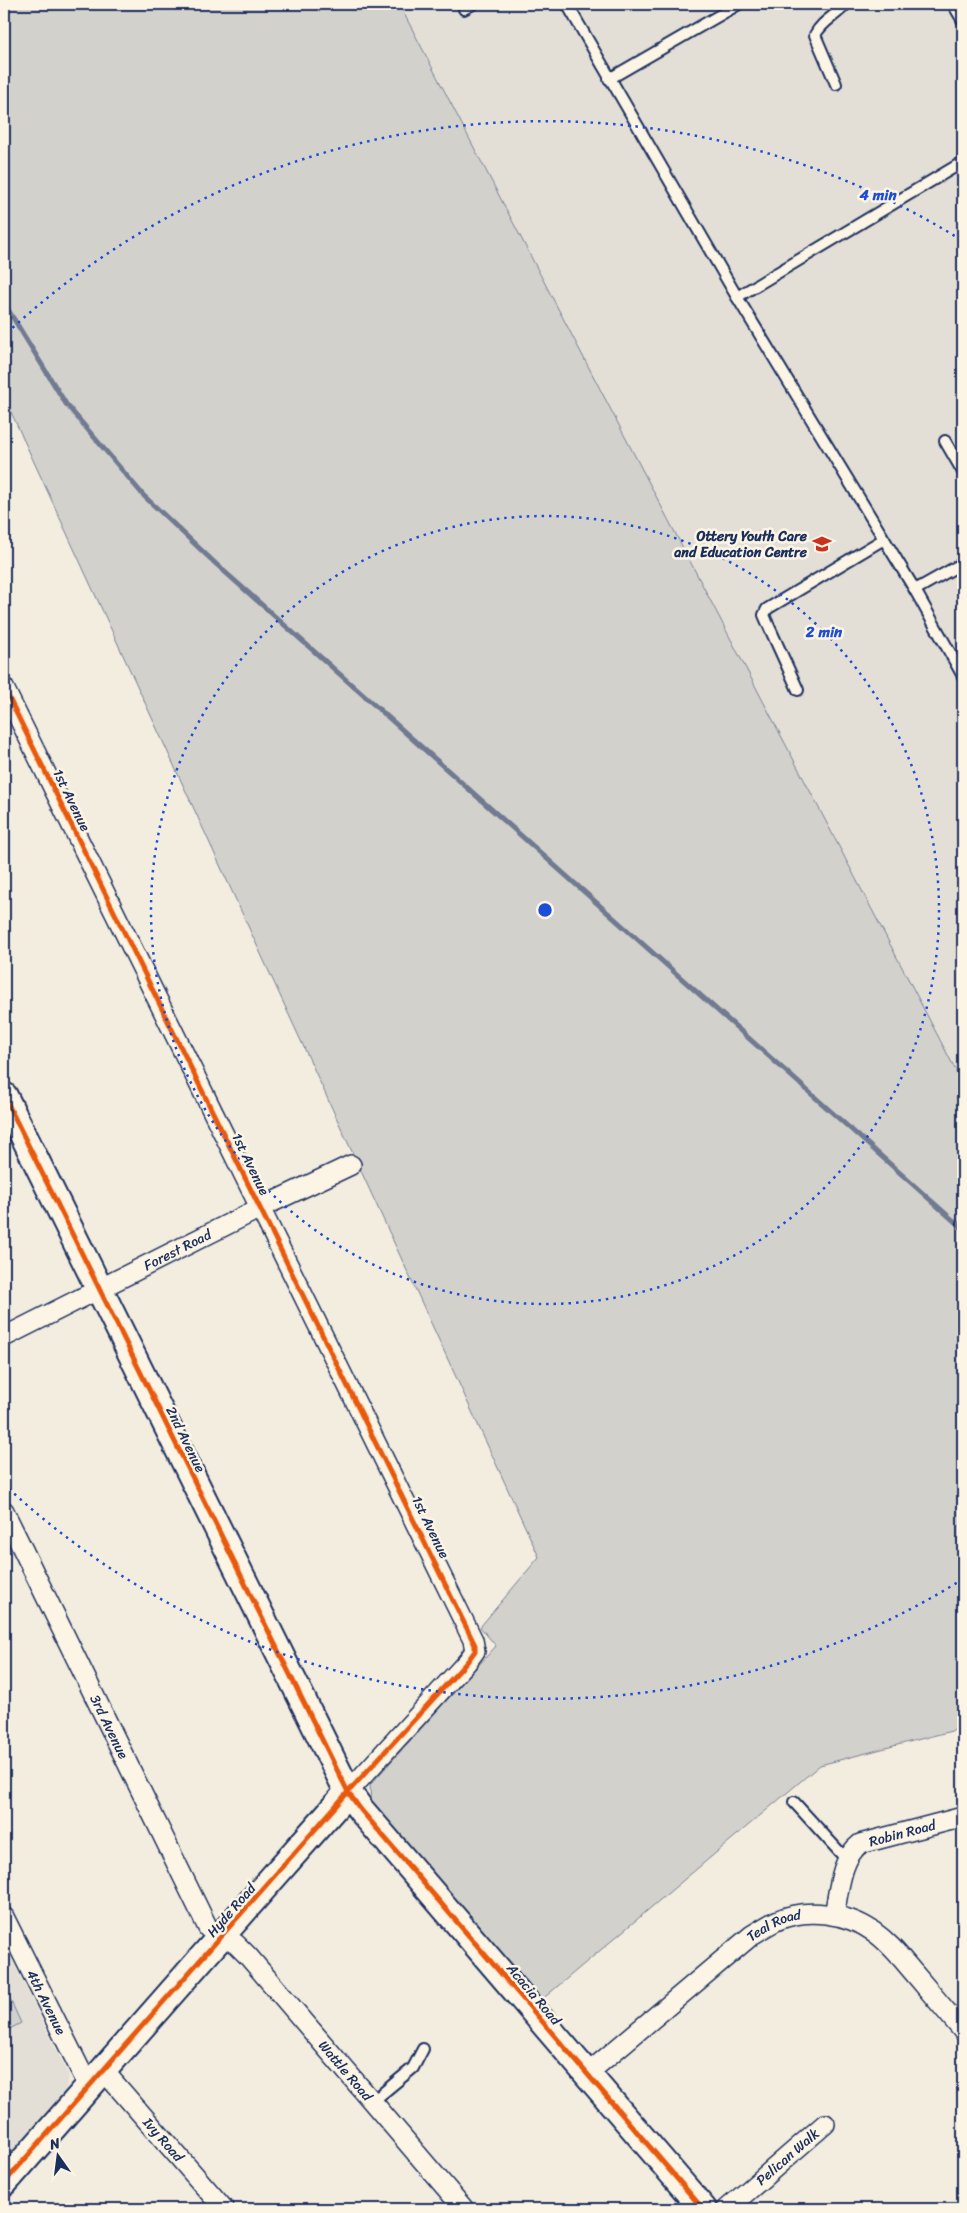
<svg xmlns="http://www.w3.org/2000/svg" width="967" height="2213" viewBox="0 0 967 2213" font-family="Sriracha,sans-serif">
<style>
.built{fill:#e3dfd6}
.green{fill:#d3d1cc;stroke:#778095}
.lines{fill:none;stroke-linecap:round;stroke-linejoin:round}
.stream{stroke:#707a91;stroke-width:5}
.lane-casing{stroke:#1b2f5e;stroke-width:14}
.street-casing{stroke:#1b2f5e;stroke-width:22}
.secondary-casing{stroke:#1b2f5e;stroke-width:30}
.lane{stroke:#fcf5e5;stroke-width:10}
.street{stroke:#fcf5e5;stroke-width:19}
.secondary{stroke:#fcf5e5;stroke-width:26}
.cycleway-casing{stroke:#fcf5e5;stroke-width:8}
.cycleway{stroke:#e8590c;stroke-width:5}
.ring{fill:none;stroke:#1d4ed8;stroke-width:2.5;stroke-dasharray:2.5 5}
.labels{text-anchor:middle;stroke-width:5;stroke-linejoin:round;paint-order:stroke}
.poi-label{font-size:14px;font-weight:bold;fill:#1b2f5e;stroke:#fcf5e5;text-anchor:end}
.street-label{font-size:14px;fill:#1b2f5e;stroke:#fcf5e5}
.centre{fill:#1d4ed8;stroke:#fcf5e5;stroke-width:2.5}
.ring-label{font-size:15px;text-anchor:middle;font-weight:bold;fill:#1d4ed8;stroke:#fcf5e5;stroke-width:5;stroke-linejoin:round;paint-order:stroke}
</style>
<rect width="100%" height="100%" fill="#f3ede0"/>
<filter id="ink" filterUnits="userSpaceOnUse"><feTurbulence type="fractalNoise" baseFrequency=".02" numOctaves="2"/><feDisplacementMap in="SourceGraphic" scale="10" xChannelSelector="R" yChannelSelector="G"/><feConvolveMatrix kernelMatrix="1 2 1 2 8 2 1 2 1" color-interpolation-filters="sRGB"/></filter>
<g filter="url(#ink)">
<!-- built -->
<g class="built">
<path d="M 399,4 L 963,4 L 963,1084 Z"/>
<path d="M 4,1943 L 69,2076 L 65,2093 L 4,2162 Z"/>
</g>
<!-- green -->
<g class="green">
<path d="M 4,4 L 399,4 L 963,1084 L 963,1728 L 820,1765 L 539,2002 L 371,1804 L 370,1785 L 496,1646 L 480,1627 L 539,1557 L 4,397 Z"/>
<path d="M 4,1986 L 21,2023 L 4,2032 Z"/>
</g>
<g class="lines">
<!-- stream -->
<path class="stream" d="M 4,303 L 66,404 L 144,496 L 216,564 L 963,1229"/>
<!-- lane casing -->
<g class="lane-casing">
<g id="lane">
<path d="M 567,4 L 737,297 L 915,590 L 963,676"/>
<path d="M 953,4 L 963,21"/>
<path d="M 464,9 L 473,4"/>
<path d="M 609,79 L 739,4"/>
<path d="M 836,84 L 815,35 C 822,21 836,16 846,4"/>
<path d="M 737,297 L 963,162"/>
<path d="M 945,441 L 963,472"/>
<path d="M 915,590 L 963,563"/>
<path d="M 798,690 L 767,622 L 764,615 L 767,609 L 884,539"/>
<path d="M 794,1802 L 846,1859"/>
<path d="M 372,2102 L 413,2068 L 423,2049"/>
</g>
</g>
<!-- street casing -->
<g class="street-casing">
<g id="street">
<path d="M 4,688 L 473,1640 L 475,1651 L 467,1662 L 348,1792"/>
<path id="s1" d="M 4,1337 L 260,1208 L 351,1165"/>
<path id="s2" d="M 4,1511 L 208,1928 L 213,1932 L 236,1944 L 248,1956 L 464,2209"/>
<path id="s3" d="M 834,1915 C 839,1892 840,1859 860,1844 L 963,1817"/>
<path id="s4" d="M 4,1917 L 89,2087"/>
<path id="s5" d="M 103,2070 L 224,2209"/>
<path id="s6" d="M 587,2074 L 752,1935 C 760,1930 768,1925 776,1921 C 806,1907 847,1913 874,1932 C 890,1943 901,1958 914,1973 C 930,1992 947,2012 963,2031"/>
<path id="s7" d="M 727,2209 L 825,2124"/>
</g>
</g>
<!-- secondary casing -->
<g class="secondary-casing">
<g id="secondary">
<path d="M 4,1096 L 348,1792 L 361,1810 L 703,2209"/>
<path d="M 4,2183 L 348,1792"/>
</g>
</g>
<!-- lane -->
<use href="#lane" class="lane"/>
<!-- street -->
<use href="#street" class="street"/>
<!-- secondary -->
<use href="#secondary" class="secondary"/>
<!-- cycleway casing -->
<g class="cycleway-casing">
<g id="cycleway">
<path d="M 4,688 L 475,1645 L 475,1651 L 467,1662 L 348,1792 L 4,2183"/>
<path d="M 4,1096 L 348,1792 L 361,1810 L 703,2209"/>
</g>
</g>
<!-- cycleway -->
<use href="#cycleway" class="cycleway"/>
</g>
</g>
<!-- distance rings -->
<g class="ring">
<circle cx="545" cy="910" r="394"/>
<path d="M963 1579A789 789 0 0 1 7 1487M7 333A789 789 0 0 1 963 241"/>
</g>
<!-- icons -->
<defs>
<g id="school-bare" transform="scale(1.5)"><path d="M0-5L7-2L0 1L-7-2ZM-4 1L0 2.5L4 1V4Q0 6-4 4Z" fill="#c8321e" stroke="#fcf5e5" stroke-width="2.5" paint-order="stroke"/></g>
</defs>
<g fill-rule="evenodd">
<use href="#school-bare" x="822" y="544"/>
</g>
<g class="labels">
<!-- poi labels -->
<g class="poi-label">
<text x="807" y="541">Ottery Youth Care<tspan x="807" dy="16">and Education Centre</tspan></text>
</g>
<!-- street labels -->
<g class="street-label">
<text transform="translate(72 800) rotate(64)" y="5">1st Avenue</text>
<text transform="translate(251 1164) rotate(64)" y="5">1st Avenue</text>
<text dy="5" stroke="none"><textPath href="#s1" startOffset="194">Forest Road</textPath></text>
<text transform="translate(186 1439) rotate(64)" y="5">2nd Avenue</text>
<text transform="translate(431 1527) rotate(64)" y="5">1st Avenue</text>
<text dy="5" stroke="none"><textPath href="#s2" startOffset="240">3rd Avenue</textPath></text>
<text dy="5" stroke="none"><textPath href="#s3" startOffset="121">Robin Road</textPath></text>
<text transform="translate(231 1910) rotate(-49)" y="5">Hyde Road</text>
<text dy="5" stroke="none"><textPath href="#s6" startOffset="240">Teal Road</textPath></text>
<text transform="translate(534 1994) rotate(50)" y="5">Acacia Road</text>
<text dy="5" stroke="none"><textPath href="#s4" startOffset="95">4th Avenue</textPath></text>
<text dy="5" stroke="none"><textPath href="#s2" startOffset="664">Wattle Road</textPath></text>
<text dy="5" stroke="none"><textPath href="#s5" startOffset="92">Ivy Road</textPath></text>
<text dy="5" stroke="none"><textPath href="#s7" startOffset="80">Pelican Walk</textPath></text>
</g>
</g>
<circle cx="545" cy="910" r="8" class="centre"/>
<g class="ring-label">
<text x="878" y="200">4 min</text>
<text x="824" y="637">2 min</text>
</g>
<!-- margin -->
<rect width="967" height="2213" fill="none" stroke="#fcf5e5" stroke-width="20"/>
<rect x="10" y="10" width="947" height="2193" fill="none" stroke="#1b2f5e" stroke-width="2" filter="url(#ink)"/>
<!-- north arrow -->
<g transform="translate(58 2156) rotate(346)" stroke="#fcf5e5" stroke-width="4" paint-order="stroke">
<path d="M0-4L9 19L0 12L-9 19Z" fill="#1b2f5e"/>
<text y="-8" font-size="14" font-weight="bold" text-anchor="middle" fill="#1b2f5e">N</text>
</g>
</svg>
